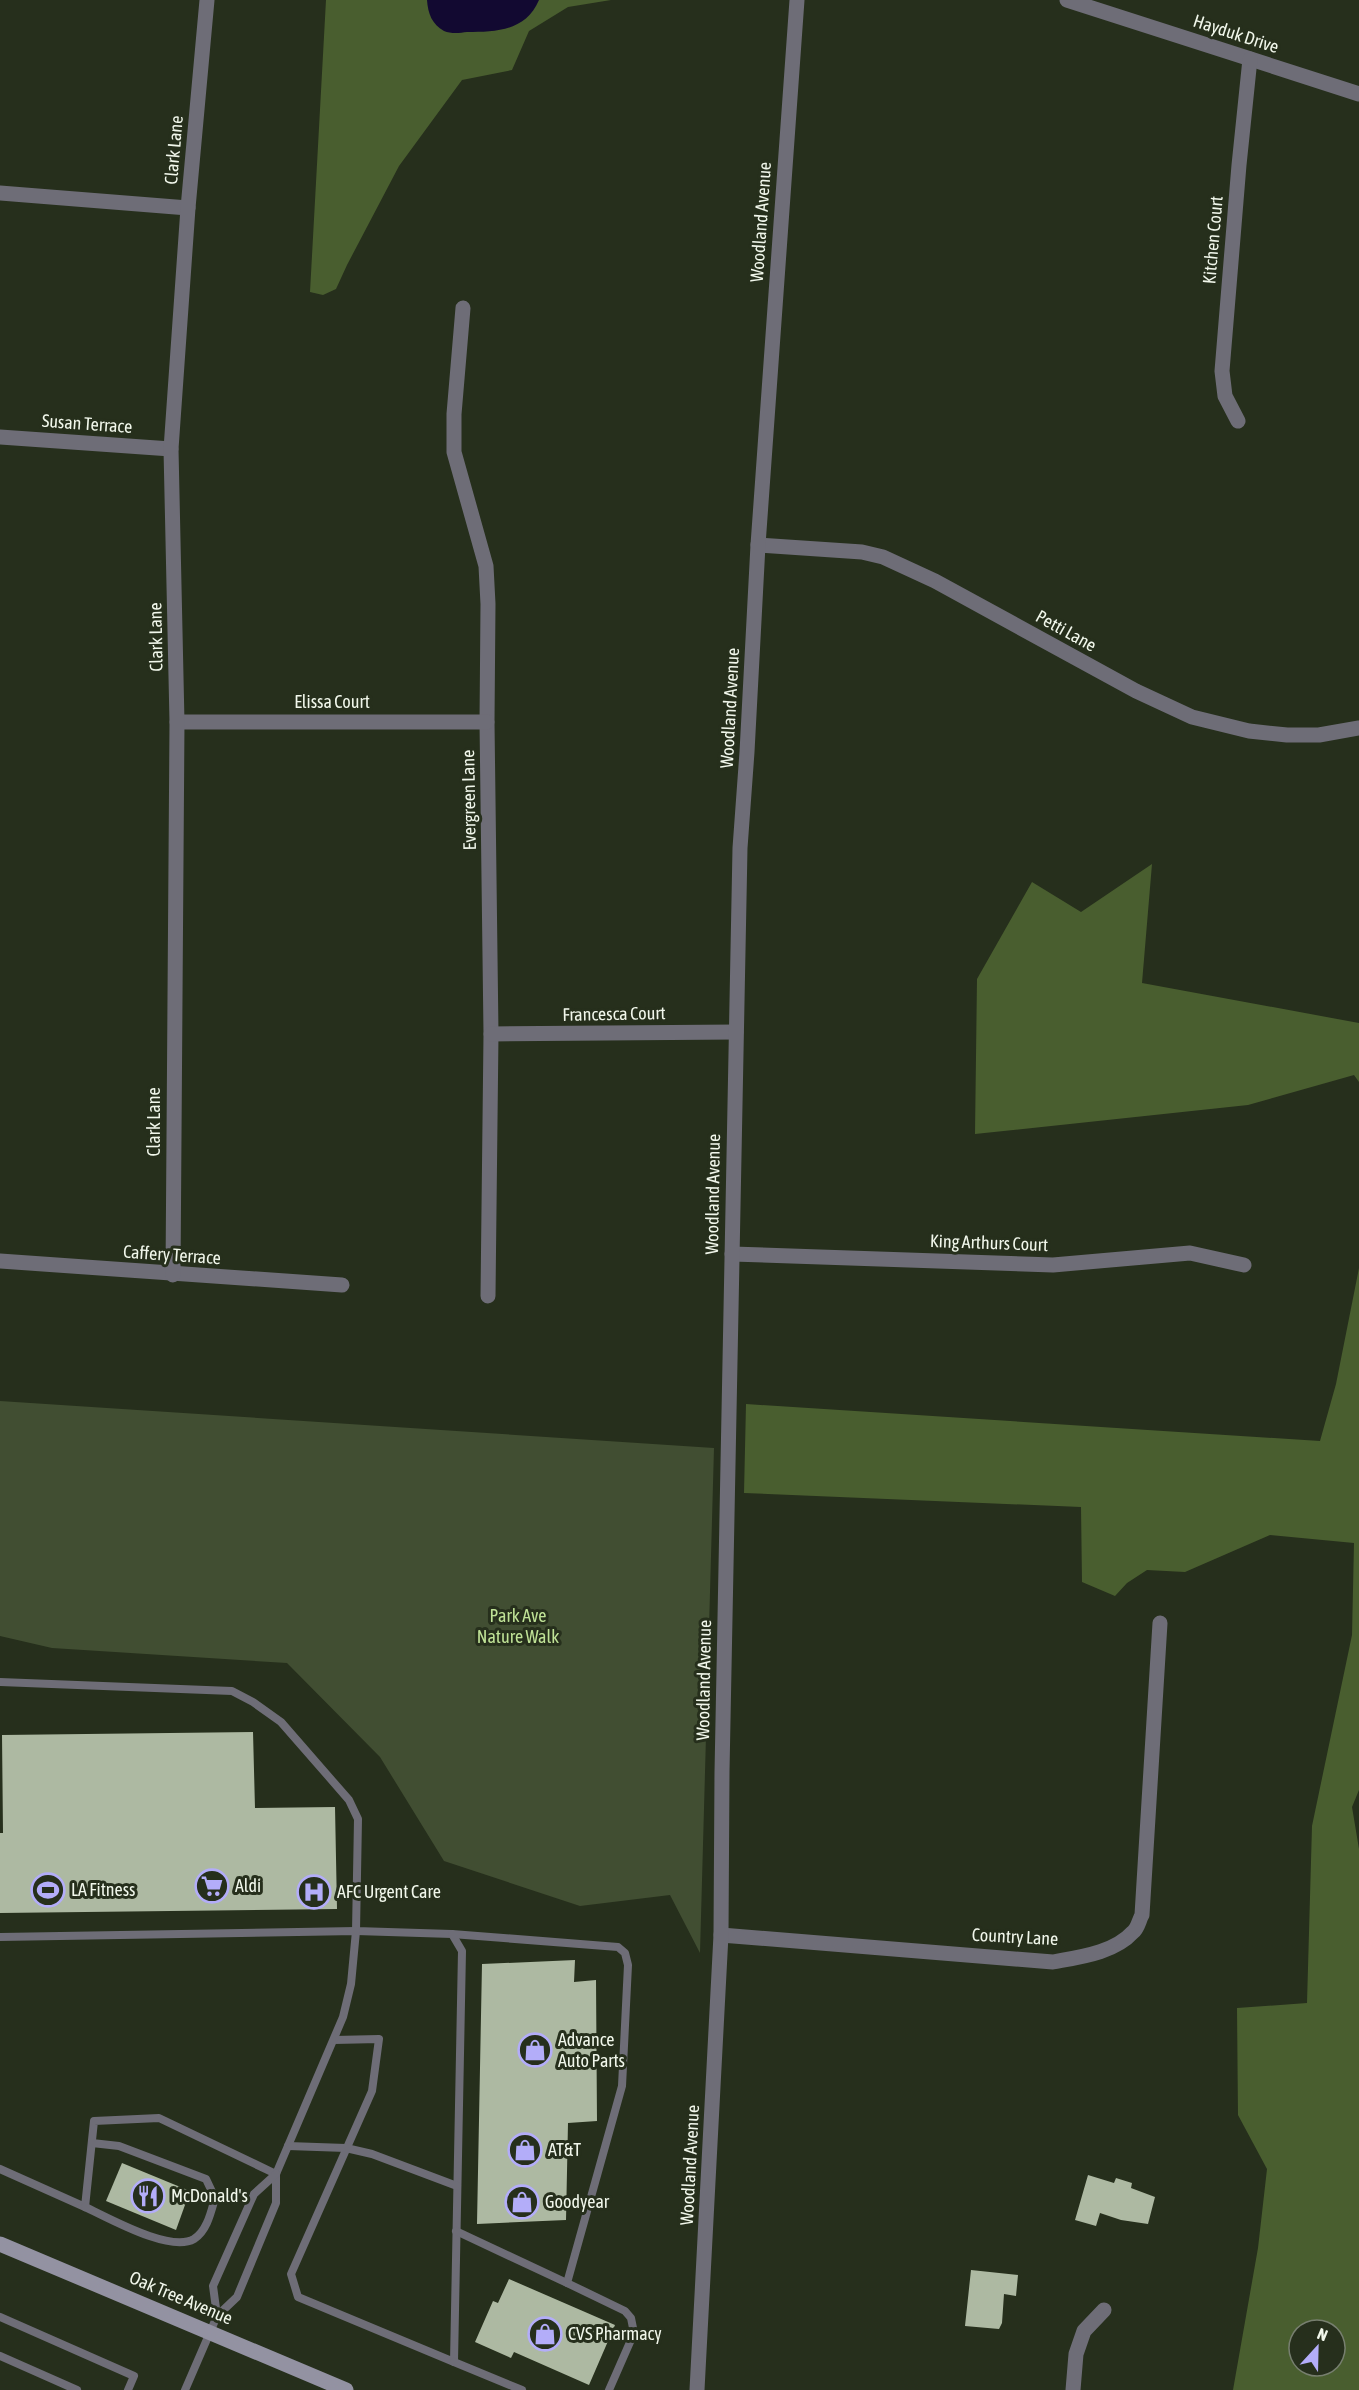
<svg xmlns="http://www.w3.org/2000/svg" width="1359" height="2390" viewBox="0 0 1359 2390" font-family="'Asap Condensed',sans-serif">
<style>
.green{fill:#414e32}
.forest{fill:#495e2f;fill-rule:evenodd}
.water{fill:#120931}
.building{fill:#adb9a2}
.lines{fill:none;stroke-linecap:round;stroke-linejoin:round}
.service{stroke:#6e6d77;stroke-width:8}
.minor{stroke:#6e6d77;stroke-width:15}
.secondary{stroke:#9392a2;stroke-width:15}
.labels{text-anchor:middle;stroke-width:6;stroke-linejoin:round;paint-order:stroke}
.street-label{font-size:18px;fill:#f1f7eb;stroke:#262f1c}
.park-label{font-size:18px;fill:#bfe296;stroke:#262f1c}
.poi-label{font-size:18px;fill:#f1f7eb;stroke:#262f1c;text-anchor:start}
</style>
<rect width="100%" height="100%" fill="#262f1c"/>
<!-- green -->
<path class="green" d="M 0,1401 L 714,1448 L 700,1953 L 670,1895 L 580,1906 L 444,1861 L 380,1757 L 287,1663 L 52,1648 L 0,1636 Z"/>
<!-- forest -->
<g class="forest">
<path d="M 326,0 L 611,0 L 568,7 L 529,31 L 512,70 L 462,80 L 399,166 L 347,265 L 336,289 L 323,295 L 310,292 Z"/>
<path d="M 1152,864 L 1142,983 L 1359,1023 L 1359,1082 L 1354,1075 L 1248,1105 L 975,1134 L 977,979 L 1032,882 L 1081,912 Z"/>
<path d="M 1359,1268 L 1359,1790 L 1352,1807 L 1359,1849 L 1359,2390 L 1233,2390 L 1258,2248 L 1267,2169 L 1238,2115 L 1237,2008 L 1307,2003 L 1312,1826 L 1352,1635 L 1354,1543 L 1270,1535 L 1185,1572 L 1147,1570 L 1127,1583 L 1115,1596 L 1082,1582 L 1081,1507 L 744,1493 L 746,1404 L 1320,1441 L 1336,1384 ZM 1299,2330 L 1335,2330 L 1335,2366 L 1299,2366 Z"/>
</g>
<!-- water -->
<path class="water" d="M 427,0 L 539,0 C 526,31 496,32 467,32 C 460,33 451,34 444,31 C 432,24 428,14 427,0 Z"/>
<!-- building -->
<g class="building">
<path d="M 253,1732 L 255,1808 L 335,1807 L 337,1909 L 0,1913 L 0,1833 L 3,1833 L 2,1735 Z"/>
<path d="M 575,1960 L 574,1982 L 596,1980 L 597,2121 L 568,2123 L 566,2220 L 477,2224 L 482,1964 Z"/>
<path d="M 122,2163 L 190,2191 L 176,2230 L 106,2201 Z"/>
<path d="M 1088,2175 L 1114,2183 L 1116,2178 L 1132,2183 L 1131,2188 L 1155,2197 L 1148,2224 L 1121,2220 L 1100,2213 L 1096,2226 L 1075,2220 Z"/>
<path d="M 971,2270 L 1018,2275 L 1016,2296 L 1004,2294 L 1002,2323 L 999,2329 L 965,2326 Z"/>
<path d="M 509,2279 L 615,2325 L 589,2385 L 514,2352 L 511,2358 L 475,2342 L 493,2301 L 498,2303 Z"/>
</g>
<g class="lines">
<!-- service -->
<g class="service">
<path d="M 0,1682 L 232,1691 L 253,1702 L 281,1722 L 349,1800 L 358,1819 L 356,1931 L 452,1934 L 462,1951 L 454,2362 L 298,2297 L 291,2274 L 372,2091 L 379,2039 L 334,2040"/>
<path d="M 452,1934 L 618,1947 L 625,1953 L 628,1965 L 622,2086 L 567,2283 L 625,2311 L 631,2318 L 634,2333 L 609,2390"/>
<path d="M 0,1937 L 356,1931 L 351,1984 L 343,2017 L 276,2174 L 276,2203 L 237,2297 L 217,2316 L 185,2390"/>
<path d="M 288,2146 L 346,2148 L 372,2154 L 457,2186"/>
<path d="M 0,2169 L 85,2207 L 94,2121 L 159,2118 L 276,2174"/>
<path d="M 85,2207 C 109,2218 170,2253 194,2239 C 207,2231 211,2212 215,2198 L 206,2179 L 119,2146 L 92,2143"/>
<path d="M 456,2231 L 567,2283"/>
<path d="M 217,2316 L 213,2286 L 254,2194 L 276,2174"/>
<path d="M 0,2317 L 134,2376 L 128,2390"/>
<path d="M 0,2356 L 77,2390"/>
<path d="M 454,2362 L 522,2390"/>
</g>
<!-- minor -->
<g class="minor">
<path d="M 1067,0 L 1359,94"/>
<path d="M 0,193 L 188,208"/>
<path d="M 463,308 L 454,414 L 454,452 L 486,566 L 488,604 L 487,722 L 491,1034 L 488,1296"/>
<path d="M 1238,421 L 1225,396 L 1222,371 L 1239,165 L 1250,59"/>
<path d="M 0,437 L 171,449"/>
<path d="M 758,545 L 862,552 L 883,557 L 935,581 L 1136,691 L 1192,717 L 1249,731 L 1287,735 L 1319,735 L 1359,728"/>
<path d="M 177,722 L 487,722"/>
<path d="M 491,1034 L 736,1032"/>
<path d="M 732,1254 L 1053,1265 L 1190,1253 L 1244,1265"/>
<path d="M 0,1261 L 342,1285"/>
<path d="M 173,1275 L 177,722 L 171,449 L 188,208 L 207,0"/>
<path d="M 721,1935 L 1053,1962 C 1080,1957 1114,1953 1133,1932 C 1138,1928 1139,1920 1142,1915 L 1160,1623"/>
<path d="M 697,2390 L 721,1935 L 722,1772 L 740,848 L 747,752 L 758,545 L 797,0"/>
<path d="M 1073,2390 L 1076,2354 L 1084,2331 L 1104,2310"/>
</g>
<!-- secondary -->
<path class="secondary" d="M 0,2244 L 346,2390"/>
</g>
<!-- icons -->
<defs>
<g id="supermarket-ring" transform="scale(1.725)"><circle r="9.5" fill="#262f1c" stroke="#b3adf9" stroke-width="1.5"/><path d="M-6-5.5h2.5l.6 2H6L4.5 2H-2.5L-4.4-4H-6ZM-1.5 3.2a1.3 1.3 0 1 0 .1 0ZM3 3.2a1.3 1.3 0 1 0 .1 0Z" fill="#b3adf9"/></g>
<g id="stadium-ring" transform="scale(1.725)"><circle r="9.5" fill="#262f1c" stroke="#b3adf9" stroke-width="1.5"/><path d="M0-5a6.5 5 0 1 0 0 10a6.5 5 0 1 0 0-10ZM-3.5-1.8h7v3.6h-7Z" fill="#b3adf9"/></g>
<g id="hospital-ring" transform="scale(1.725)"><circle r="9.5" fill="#262f1c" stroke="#b3adf9" stroke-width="1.5"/><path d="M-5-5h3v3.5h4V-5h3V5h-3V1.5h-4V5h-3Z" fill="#b3adf9"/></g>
<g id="shop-ring" transform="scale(1.725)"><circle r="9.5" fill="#262f1c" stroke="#b3adf9" stroke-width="1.5"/><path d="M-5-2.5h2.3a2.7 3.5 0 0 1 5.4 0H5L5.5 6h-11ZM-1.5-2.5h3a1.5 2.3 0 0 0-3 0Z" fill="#b3adf9"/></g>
<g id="restaurant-ring" transform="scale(1.725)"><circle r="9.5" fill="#262f1c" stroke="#b3adf9" stroke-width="1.5"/><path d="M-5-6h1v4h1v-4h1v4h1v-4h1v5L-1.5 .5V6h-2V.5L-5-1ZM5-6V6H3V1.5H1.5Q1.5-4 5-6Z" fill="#b3adf9"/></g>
</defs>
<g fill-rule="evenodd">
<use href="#supermarket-ring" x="212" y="1886"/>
<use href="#stadium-ring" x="48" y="1890"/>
<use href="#hospital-ring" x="314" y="1892"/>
<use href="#shop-ring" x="535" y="2050"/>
<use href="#shop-ring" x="525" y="2150"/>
<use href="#restaurant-ring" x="148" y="2196"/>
<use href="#shop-ring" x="522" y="2202"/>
<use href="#shop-ring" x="545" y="2334"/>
</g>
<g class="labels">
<!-- street labels -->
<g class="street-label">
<text transform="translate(1236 34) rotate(18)" y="6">Hayduk Drive</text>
<text transform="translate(174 150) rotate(-85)" y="6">Clark Lane</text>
<text transform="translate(761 222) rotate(-86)" y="6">Woodland Avenue</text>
<text transform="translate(1213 240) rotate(-85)" y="6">Kitchen Court</text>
<text transform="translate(87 424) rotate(4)" y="6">Susan Terrace</text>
<text transform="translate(1066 631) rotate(29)" y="6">Petti Lane</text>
<text transform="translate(156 637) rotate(-91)" y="6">Clark Lane</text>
<text x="332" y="708">Elissa Court</text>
<text transform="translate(730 708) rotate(-87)" y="6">Woodland Avenue</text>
<text transform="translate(469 800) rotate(-91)" y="6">Evergreen Lane</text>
<text transform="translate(614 1014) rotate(-1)" y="6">Francesca Court</text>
<text transform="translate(154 1122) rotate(-90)" y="6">Clark Lane</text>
<text transform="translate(713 1194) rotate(-89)" y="6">Woodland Avenue</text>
<text transform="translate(989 1243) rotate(2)" y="6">King Arthurs Court</text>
<text transform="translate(172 1255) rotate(4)" y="6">Caffery Terrace</text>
<text transform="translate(704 1680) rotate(-89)" y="6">Woodland Avenue</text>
<text transform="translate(1015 1937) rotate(3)" y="6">Country Lane</text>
<text transform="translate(690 2165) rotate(-87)" y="6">Woodland Avenue</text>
<text transform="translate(181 2298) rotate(23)" y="6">Oak Tree Avenue</text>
</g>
<!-- park labels -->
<g class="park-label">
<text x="518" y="1622">Park Ave<tspan x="518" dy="21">Nature Walk</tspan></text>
</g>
<!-- poi labels -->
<g class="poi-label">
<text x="235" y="1892">Aldi</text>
<text x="71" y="1896">LA Fitness</text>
<text x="337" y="1898">AFC Urgent Care</text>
<text x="558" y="2046">Advance<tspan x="558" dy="21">Auto Parts</tspan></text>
<text x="548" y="2156">AT&amp;T</text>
<text x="171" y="2202">McDonald's</text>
<text x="545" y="2208">Goodyear</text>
<text x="568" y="2340">CVS Pharmacy</text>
</g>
</g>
<!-- north arrow -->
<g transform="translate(1317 2348) rotate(22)"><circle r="28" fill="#262f1c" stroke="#777f6f" stroke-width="1.5"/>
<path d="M0-4.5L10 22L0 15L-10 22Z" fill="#b3adf9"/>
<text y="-9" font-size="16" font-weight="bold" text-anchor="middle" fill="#f1f7eb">N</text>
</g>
</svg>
